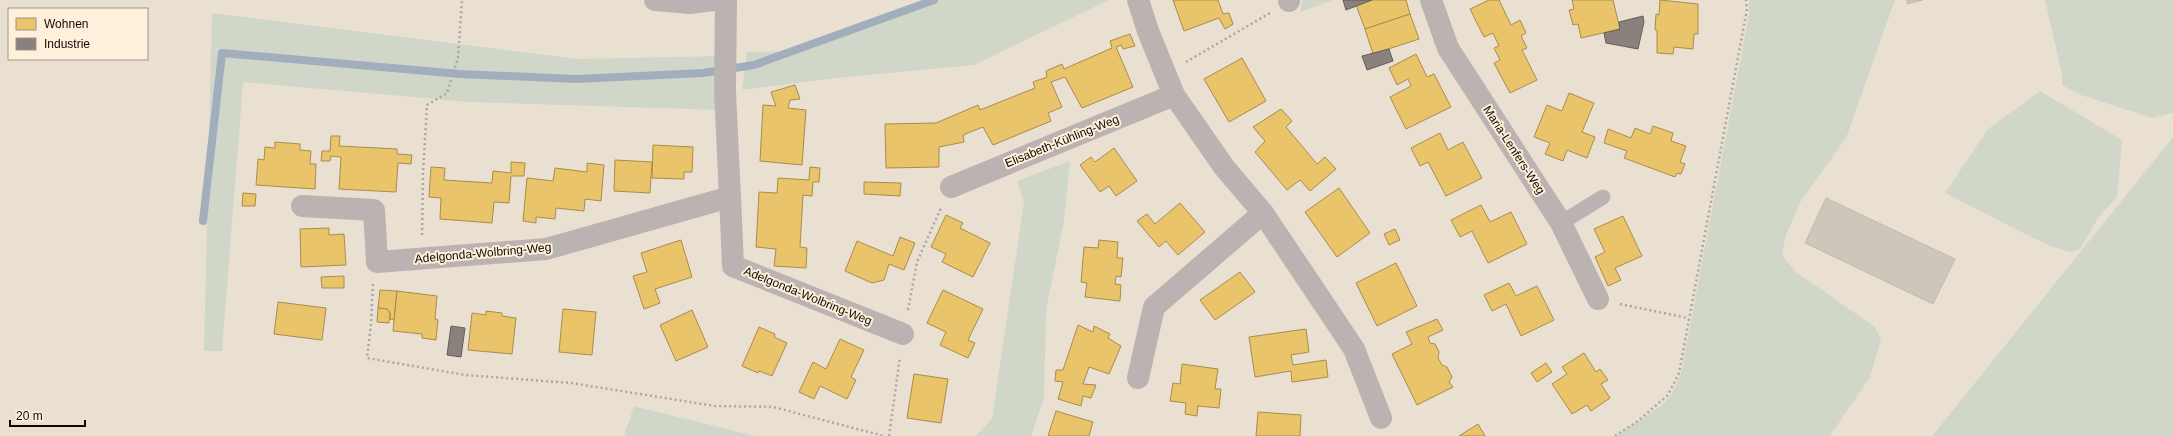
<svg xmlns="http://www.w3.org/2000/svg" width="2173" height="436" viewBox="0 0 2173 436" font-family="Arial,sans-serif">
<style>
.green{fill:#d0d7c9}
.homes{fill:#e9c46a;stroke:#a88c4b}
.industry{fill:#8a817c;stroke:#655d58}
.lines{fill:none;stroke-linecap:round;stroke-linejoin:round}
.stream{stroke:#a2aebc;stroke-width:8}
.building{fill:#cec6ba;stroke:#c2baaf}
.path{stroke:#aca6a2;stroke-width:2.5;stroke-dasharray:2 3;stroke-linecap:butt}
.service{stroke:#bab3b1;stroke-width:15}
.minor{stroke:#bab3b1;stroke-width:22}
.labels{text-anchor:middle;stroke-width:4;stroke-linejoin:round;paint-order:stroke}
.street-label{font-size:12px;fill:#100a03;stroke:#fef0db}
</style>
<rect width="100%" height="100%" fill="#eae0d2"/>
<!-- green -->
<g class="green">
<path d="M 924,0 L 1109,0 L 974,65 L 836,78 L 742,90 L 747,52 L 797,51 Z"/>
<path d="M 1302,0 L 1333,0 L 1300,12 Z"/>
<path d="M 1749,0 L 1895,0 L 1846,138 L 1801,201 L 1786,235 L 1782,255 L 1796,272 L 1875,327 L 1881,340 L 1870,377 L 1830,436 L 1616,436 L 1661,406 L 1671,395 L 1681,374 L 1749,14 Z"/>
<path d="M 2045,0 L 2173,0 L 2173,113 L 2152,118 L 2081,95 L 2062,85 L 2062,74 Z"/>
<path d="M 212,13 L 578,59 L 722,56 L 719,110 L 469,102 L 243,82 L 222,351 L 204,351 Z"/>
<path d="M 2040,91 L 2122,140 L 2117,197 L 2098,218 L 2080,249 L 2070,252 L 2053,247 L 2025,234 L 1945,193 L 1988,129 Z"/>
<path d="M 2173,137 L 2173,436 L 1932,436 Z"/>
<path d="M 1070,161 L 1064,221 L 1046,310 L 1044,398 L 1031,436 L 976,436 L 992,419 L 1024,202 L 1017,181 Z"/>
<path d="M 634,406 L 755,436 L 624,436 Z"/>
</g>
<!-- homes -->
<g class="homes">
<path d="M 1173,0 L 1218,0 L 1223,14 L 1229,13 L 1233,24 L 1225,29 L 1219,18 L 1184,31 Z"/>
<path d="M 1372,0 L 1406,0 L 1410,14 L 1365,29 L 1356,5 Z"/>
<path d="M 1489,0 L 1499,0 L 1511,25 L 1520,20 L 1526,33 L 1521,36 L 1527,48 L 1522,50 L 1537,80 L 1510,93 L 1494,63 L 1500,60 L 1494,48 L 1499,46 L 1493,33 L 1484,37 L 1470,9 Z"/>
<path d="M 1572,0 L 1613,0 L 1620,29 L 1581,38 L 1578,24 L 1573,25 L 1569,10 L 1574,9 Z"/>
<path d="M 1660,0 L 1698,4 L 1698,34 L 1694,34 L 1693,49 L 1674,47 L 1673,54 L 1657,53 L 1657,30 L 1655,30 L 1656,14 L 1659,15 Z"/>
<path d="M 1410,14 L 1419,39 L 1373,54 L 1365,29 Z"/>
<path d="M 1130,34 L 1135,46 L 1123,49 L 1121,45 L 1116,47 L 1133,87 L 1082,108 L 1065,77 L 1051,82 L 1062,107 L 1048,113 L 1051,121 L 993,145 L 983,127 L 963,135 L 964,142 L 939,147 L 939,167 L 886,168 L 885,124 L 936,123 L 978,105 L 980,110 L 1035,88 L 1033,82 L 1047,77 L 1046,71 L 1062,64 L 1064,69 L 1112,48 L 1110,41 Z"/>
<path d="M 1416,54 L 1427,77 L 1434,74 L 1451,107 L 1406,129 L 1390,97 L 1411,86 L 1408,79 L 1397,85 L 1389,68 Z"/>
<path d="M 1242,58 L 1266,101 L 1229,122 L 1204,79 Z"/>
<path d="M 795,85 L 800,99 L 790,100 L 788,108 L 806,110 L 802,165 L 760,161 L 763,105 L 776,106 L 771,92 Z"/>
<path d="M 1569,93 L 1594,103 L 1582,132 L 1595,137 L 1587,158 L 1567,150 L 1563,161 L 1545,154 L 1550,143 L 1534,137 L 1547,105 L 1562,111 Z"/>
<path d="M 1281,109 L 1292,121 L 1286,127 L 1317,164 L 1325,157 L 1336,169 L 1310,191 L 1300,180 L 1287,190 L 1255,152 L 1265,141 L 1253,127 Z"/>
<path d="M 1653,126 L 1673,133 L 1671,141 L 1686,146 L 1680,162 L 1685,164 L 1681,174 L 1677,173 L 1675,177 L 1624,158 L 1627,151 L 1604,143 L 1608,129 L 1631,138 L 1635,128 L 1650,134 Z"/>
<path d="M 1440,133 L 1448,150 L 1463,142 L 1482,178 L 1446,196 L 1428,162 L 1420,166 L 1411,148 Z"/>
<path d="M 331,136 L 340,136 L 339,146 L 397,149 L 397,154 L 412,155 L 411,164 L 398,163 L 396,192 L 339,189 L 341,157 L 331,156 L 330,161 L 321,161 L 322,151 L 330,151 Z"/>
<path d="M 275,142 L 300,144 L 300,150 L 311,151 L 310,164 L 316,164 L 315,189 L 256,185 L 258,159 L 264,160 L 265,147 L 275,148 Z"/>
<path d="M 653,145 L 693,147 L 692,172 L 684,172 L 684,179 L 652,178 Z"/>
<path d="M 1114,148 L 1137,181 L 1116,196 L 1109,186 L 1100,192 L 1080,165 L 1091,157 L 1095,162 Z"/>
<path d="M 615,160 L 652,162 L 650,193 L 614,191 Z"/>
<path d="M 511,162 L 525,163 L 524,176 L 511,176 L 509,203 L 494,202 L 492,223 L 440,219 L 441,198 L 429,197 L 431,167 L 445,168 L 444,180 L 492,183 L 493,171 L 511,173 Z"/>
<path d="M 587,163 L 604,165 L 601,201 L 585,199 L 584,211 L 556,208 L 555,219 L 536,217 L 536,223 L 523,221 L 527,178 L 553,181 L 555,168 L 587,172 Z"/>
<path d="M 810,167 L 820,168 L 819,182 L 813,182 L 812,196 L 803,195 L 800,247 L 807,248 L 806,268 L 774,266 L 776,249 L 756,247 L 759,192 L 777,193 L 778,178 L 809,180 Z"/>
<path d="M 864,182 L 901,183 L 900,196 L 864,194 Z"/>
<path d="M 1339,188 L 1370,233 L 1337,257 L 1305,212 Z"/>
<path d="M 243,193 L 256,194 L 255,206 L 242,206 Z"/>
<path d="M 1180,203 L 1205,232 L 1178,255 L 1166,241 L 1159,247 L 1137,221 L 1147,214 L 1155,224 Z"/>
<path d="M 1481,205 L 1490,222 L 1511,212 L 1527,244 L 1488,263 L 1472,231 L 1460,237 L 1451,220 Z"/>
<path d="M 946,215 L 963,223 L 960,228 L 990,243 L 973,277 L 942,262 L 946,254 L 931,247 Z"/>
<path d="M 1623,216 L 1642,256 L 1615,268 L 1621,280 L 1608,286 L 1595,257 L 1605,252 L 1594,229 Z"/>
<path d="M 329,228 L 329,235 L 344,234 L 346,265 L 301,267 L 300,229 Z"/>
<path d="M 1395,229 L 1400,240 L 1389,245 L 1384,234 Z"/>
<path d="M 900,237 L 915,243 L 904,270 L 889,264 L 884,280 L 872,283 L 845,271 L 857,241 L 893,256 Z"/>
<path d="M 681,240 L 692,277 L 655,289 L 660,303 L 644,309 L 633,276 L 647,272 L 641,253 Z"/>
<path d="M 1099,240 L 1118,242 L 1117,258 L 1123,258 L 1121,277 L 1116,276 L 1115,284 L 1121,285 L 1120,301 L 1085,297 L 1087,283 L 1081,282 L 1084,247 L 1098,248 Z"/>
<path d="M 1396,263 L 1417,306 L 1377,326 L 1356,283 Z"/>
<path d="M 1240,272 L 1255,292 L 1215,320 L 1200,300 Z"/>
<path d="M 344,276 L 344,288 L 322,288 L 321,277 Z"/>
<path d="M 1509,283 L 1516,296 L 1537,286 L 1554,320 L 1521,336 L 1506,304 L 1492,311 L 1484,295 Z"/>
<path d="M 380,290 L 397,291 L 394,320 L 390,319 L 390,313 L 387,309 L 378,308 Z"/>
<path d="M 943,290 L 983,309 L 968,340 L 975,343 L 968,358 L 940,345 L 946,332 L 927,323 Z"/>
<path d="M 397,291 L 437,296 L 435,319 L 438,320 L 436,340 L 422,338 L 422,334 L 393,331 Z"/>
<path d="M 278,302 L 326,308 L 322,340 L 274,334 Z"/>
<path d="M 378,308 L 387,309 L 390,313 L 389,323 L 377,322 Z"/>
<path d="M 563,309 L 596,312 L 592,355 L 559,352 Z"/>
<path d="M 692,310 L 708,347 L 676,361 L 660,325 Z"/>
<path d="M 486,311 L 502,313 L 502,316 L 516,318 L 512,354 L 468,350 L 472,313 L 486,315 Z"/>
<path d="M 1437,319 L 1443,330 L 1428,337 L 1430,343 L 1435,344 L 1439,352 L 1438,358 L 1442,365 L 1447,367 L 1452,377 L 1449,382 L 1453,387 L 1417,405 L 1392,354 L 1412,344 L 1406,332 Z"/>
<path d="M 1078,325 L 1093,332 L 1094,326 L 1110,334 L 1108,338 L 1121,346 L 1109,374 L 1089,367 L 1083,384 L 1096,385 L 1091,398 L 1083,396 L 1081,406 L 1058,399 L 1063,382 L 1055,381 L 1056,370 L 1063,370 Z"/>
<path d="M 759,327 L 775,334 L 774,337 L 787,343 L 772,376 L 759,371 L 758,373 L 742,366 Z"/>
<path d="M 1306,329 L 1309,352 L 1291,355 L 1293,365 L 1326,360 L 1328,377 L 1292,382 L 1291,371 L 1255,377 L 1249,337 Z"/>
<path d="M 840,339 L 864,350 L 851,377 L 856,380 L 847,399 L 820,386 L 814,399 L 799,392 L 813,362 L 826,369 Z"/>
<path d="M 1584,353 L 1596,372 L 1600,369 L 1608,380 L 1601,384 L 1610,398 L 1591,411 L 1587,405 L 1572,414 L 1552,384 L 1567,374 L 1562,367 Z"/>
<path d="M 1546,363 L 1552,372 L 1537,382 L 1531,373 Z"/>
<path d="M 1182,364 L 1218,369 L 1215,389 L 1221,389 L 1219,408 L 1198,406 L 1197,416 L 1185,414 L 1186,403 L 1170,401 L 1173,383 L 1180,384 Z"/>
<path d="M 914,374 L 948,379 L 941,423 L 907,418 Z"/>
<path d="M 1056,411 L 1093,422 L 1089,436 L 1048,436 Z"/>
<path d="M 1258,412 L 1301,415 L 1300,436 L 1256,436 Z"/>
<path d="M 1478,424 L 1485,436 L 1459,436 Z"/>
</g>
<!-- industry -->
<g class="industry">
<path d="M 1343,0 L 1372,0 L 1346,10 Z"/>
<path d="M 1643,16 L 1644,22 L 1638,49 L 1606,43 L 1604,33 L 1620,29 L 1619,22 Z"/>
<path d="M 1389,49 L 1393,61 L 1367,70 L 1362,56 Z"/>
<path d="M 451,326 L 465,328 L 461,357 L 447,355 Z"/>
</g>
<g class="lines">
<!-- stream -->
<path class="stream" d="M 203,221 L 222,53 L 460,74 L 576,79 L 703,73 L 754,65 L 934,0"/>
</g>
<!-- building -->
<g class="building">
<path d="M 1907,0 L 1923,0 L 1907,4 Z"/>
<path d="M 1826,198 L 1955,259 L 1933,304 L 1805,243 Z"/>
</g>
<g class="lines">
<!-- path -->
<g class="path">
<path d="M 1186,62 L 1270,13"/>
<path d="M 422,235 L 423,174 L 427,105 L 447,93 L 458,58 L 462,0"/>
<path d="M 373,284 L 371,324 L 367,358 L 465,375 L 571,383 L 715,406 L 773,407 L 884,436"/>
<path d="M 1620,304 L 1688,318"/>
<path d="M 908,310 L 917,262 L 941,208"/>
<path d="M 889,436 L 900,357"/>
<path d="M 1615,436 L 1638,421 L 1668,395 L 1679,373 L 1747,9 L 1746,0"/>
</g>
<!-- service -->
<path class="service" d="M 1561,223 L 1603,197"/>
<!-- minor -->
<g class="minor">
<path d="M 655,0 L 690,3 L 713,0"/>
<path d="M 1138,0 L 1148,31 L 1174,95 L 1224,167 L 1263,213 L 1354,349 L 1381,418"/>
<path d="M 1431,0 L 1448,48 L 1561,223 L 1598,299"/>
<path d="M 1289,1 L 1289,0"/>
<path d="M 951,187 L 1174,95"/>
<path d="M 730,197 L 733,266 L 903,334"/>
<path d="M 302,206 L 374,210 L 377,262 L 546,249 L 730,197 L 725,91 L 726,0"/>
<path d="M 1138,378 L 1154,307 L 1263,213"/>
</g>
</g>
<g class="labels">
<!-- street labels -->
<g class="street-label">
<text transform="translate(1062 141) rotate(-22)" y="4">Elisabeth-Kühling-Weg</text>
<text transform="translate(1514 150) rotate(57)" y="4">Maria-Lenfers-Weg</text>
<text transform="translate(483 253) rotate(-5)" y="4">Adelgonda-Wolbring-Weg</text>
<text transform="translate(808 296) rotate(22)" y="4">Adelgonda-Wolbring-Weg</text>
</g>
</g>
<!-- legend -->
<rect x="8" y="8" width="140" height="52" fill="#fef0db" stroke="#9f9485"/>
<rect x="16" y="18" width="20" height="12" fill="#e9c46a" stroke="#9f9485"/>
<text x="44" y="28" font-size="12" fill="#100a03">Wohnen</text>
<rect x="16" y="38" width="20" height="12" fill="#8a817c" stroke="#9f9485"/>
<text x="44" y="48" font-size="12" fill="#100a03">Industrie</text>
<!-- scale -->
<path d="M10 420v6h75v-6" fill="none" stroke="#100a03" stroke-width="2"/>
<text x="16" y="420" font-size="12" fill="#100a03" stroke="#fef0db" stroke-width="3" paint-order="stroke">20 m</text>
</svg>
